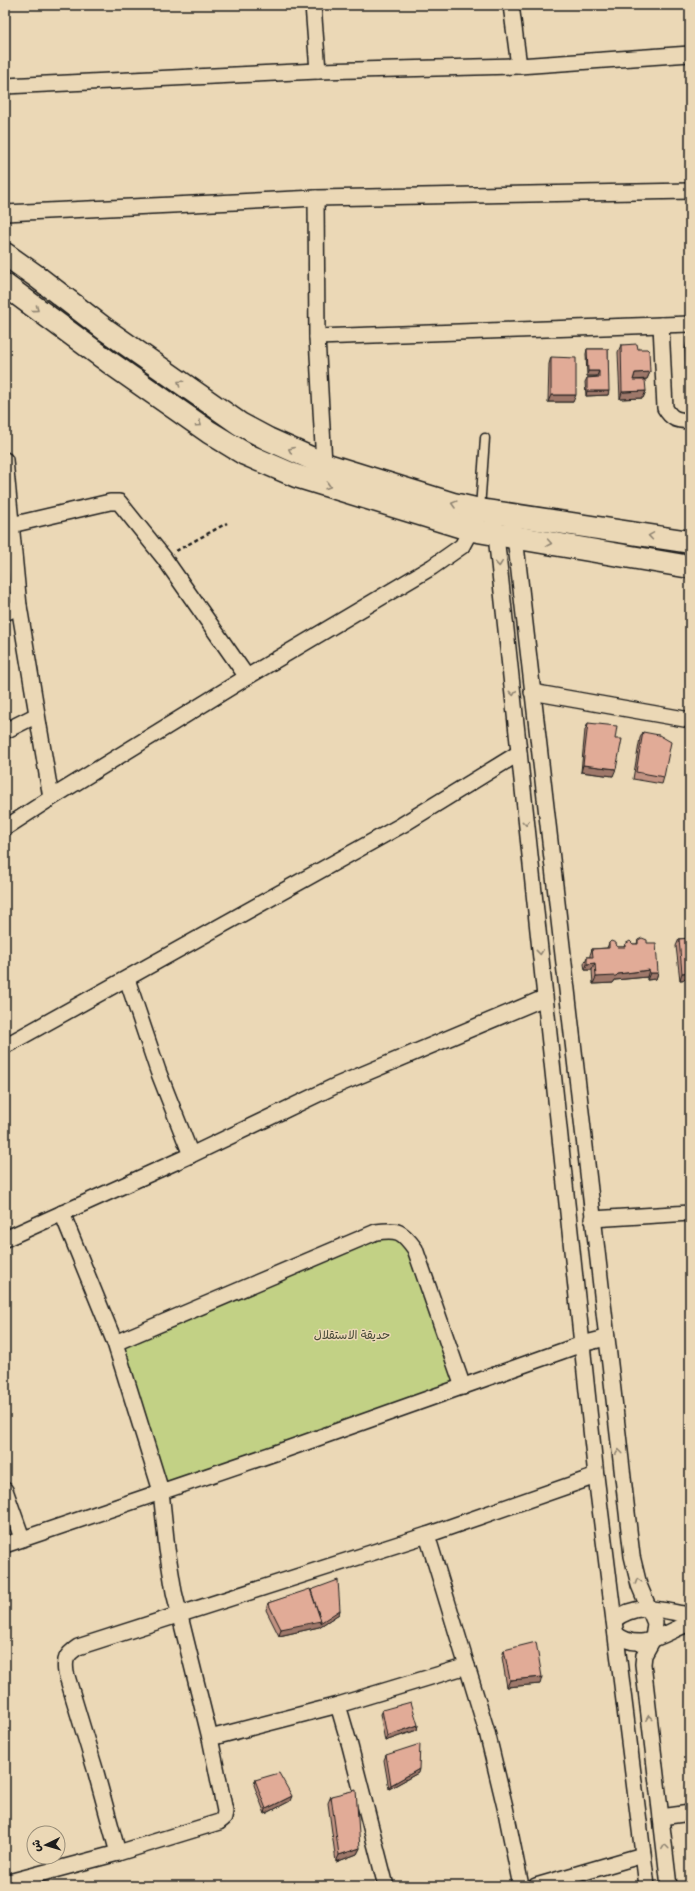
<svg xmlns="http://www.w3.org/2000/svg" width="695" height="1891" viewBox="0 0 695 1891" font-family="'Balsamiq Sans','Playpen Sans Arabic',sans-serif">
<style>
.green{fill:#c2d185;stroke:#6f7650}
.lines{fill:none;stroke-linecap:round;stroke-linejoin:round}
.service-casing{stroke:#1c1c1c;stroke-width:11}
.minor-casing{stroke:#1c1c1c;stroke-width:18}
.secondary-casing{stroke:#1c1c1c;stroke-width:25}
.path{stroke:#1c1c1c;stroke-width:2.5;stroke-dasharray:4 3;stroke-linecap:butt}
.service{stroke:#ebd8b6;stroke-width:8}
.minor{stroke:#ebd8b6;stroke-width:15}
.secondary{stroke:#ebd8b6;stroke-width:22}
.wall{fill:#c29382;stroke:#1c1c1c}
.shaded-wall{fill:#9e786a;stroke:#1c1c1c}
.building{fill:#e1ab97;stroke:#1c1c1c}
.oneway{stroke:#8e8371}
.labels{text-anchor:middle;stroke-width:3;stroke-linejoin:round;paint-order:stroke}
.park-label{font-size:12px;fill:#464936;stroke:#ebd8b6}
</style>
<rect width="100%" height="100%" fill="#ebd8b6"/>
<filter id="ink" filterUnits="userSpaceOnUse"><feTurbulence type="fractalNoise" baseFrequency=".025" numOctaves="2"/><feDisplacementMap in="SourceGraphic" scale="8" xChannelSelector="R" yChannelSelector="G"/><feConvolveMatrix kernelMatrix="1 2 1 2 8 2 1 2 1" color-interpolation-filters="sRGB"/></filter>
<g filter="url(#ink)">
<!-- green -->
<path class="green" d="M 376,1232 L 406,1236 L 463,1387 L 166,1489 L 115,1343 Z"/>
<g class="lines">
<!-- service casing -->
<g class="service-casing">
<path id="service" d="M 480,509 L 485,438"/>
</g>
<!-- minor casing -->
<g class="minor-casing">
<g id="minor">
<path d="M 313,5 L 318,71"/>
<path d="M 511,5 L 519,66"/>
<path d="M 5,86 L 318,71 L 519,66 L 690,54"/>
<path d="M 316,198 L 317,337 L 324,464"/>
<path d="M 5,213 L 316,198 L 690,191"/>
<path d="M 661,325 L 665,408 C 672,420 677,420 690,421"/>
<path d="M 317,337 L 690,324"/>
<path d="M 5,460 L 19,606 L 51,798"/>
<path d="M 11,525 L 110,502 L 119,502 L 164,558 L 247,677"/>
<path d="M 495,526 L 596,1476 L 647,1886"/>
<path d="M 514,528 L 632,1556 L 639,1585 L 655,1623 L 653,1639 L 644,1655 L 643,1664 L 669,1886"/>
<path d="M 5,613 L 19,606"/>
<path d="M 532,692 L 690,720"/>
<path d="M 5,731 L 37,715"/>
<path d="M 5,828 L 51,798 L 247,677 L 432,567 L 462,546 L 475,522"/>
<path d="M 127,979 L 158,1071 L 191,1155"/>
<path d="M 5,1046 L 402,825 L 519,753"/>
<path d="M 592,1219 L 690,1213"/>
<path d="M 5,1239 L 191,1155 L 335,1086 L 544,998"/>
<path d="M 115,1343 L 376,1232 C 398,1229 402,1231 415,1249 L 463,1387"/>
<path d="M 5,1490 L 22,1538"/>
<path d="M 427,1535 L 487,1732 L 505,1807 L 521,1886"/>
<path d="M 5,1545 L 287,1449 L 582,1344 L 606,1338"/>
<path d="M 614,1620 C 639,1601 662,1611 690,1615"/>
<path d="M 616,1634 C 641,1654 665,1632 690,1623"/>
<path d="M 210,1738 L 338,1705"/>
<path d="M 661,1817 L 690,1813"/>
<path d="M 118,1853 L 95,1769 L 66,1673 C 64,1659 66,1655 78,1647 L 427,1535 L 596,1476"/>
<path d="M 5,1883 L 118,1853 L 219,1822 L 224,1818 L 225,1811 L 210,1738 L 174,1592 L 167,1549 L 161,1491 L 115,1343 L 62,1213"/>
<path d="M 386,1886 L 350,1746 L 338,1705 L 467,1666"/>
<path d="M 536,1886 L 643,1855"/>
</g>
</g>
<!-- secondary casing -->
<g class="secondary-casing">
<g id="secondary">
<path d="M 5,254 L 36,276 L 106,330 L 240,424 L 268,439 L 324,464 L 453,504 L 480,510 L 690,542"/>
<path d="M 5,285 L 109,362 L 209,432 L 245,454 L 296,476 L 472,530 L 690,567"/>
</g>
</g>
<!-- path -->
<path class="path" d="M 176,551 L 227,523"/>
<!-- service -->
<use href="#service" class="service"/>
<!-- minor -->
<use href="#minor" class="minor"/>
<!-- secondary -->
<use href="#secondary" class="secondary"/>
</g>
<!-- wall -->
<g class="wall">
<path d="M 687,343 L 690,375 L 686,375 L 685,350 Z"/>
<path d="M 621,345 L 638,349 L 650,372 L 647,379 L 634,380 L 646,391 L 643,398 L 620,399 L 618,352 Z"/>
<path d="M 587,349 L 608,349 L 608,395 L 586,396 L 585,382 L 587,378 L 597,377 L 597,376 L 587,376 L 586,354 Z"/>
<path d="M 551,357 L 573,402 L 548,402 L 549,364 Z"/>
<path d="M 588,723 L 615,739 L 613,776 L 581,772 L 585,730 Z"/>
<path d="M 643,732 L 664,777 L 662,784 L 633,779 L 640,738 Z"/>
<path d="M 690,938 L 690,979 L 680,980 L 676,946 L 679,939 Z"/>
<path d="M 638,940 L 647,943 L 658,973 L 656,979 L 647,980 L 647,977 L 615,980 L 613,983 L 593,984 L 592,970 L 585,970 L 584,964 L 587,957 L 590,957 L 590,955 L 592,949 L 607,948 L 609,943 L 617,947 L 624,947 L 625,944 L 637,944 Z"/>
<path d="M 311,1590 L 340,1610 L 339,1614 L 319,1627 L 279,1636 L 266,1610 L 268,1603 Z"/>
<path d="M 504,1650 L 540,1684 L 507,1687 L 502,1657 Z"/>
<path d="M 382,1710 L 418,1725 L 417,1730 L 385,1741 L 380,1714 Z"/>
<path d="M 386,1755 L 418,1773 L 389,1789 L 384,1760 Z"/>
<path d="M 255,1780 L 290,1801 L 265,1814 L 254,1785 Z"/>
<path d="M 331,1796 L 360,1848 L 357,1854 L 336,1862 L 328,1803 Z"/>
</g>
<!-- shaded-wall -->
<g class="shaded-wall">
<path d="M 688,369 L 690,369 L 690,375 L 686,375 Z"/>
<path d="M 588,371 L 599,371 L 597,376 L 587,376 Z"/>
<path d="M 650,372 L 647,379 L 633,380 L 635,373 Z"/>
<path d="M 587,391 L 609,391 L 608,395 L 586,396 Z"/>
<path d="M 646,391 L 643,398 L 620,399 L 622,392 Z"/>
<path d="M 551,395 L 576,395 L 573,402 L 548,402 Z"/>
<path d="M 583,765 L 616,769 L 613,776 L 581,772 Z"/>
<path d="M 595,963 L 592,970 L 585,970 L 587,964 Z"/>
<path d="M 649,970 L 647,977 L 615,980 L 613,983 L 593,984 L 596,977 L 618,974 Z"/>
<path d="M 690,972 L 690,979 L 680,980 L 682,973 Z"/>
<path d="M 650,973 L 658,973 L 656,979 L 647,980 Z"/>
<path d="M 340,1610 L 339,1614 L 319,1627 L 279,1636 L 281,1629 Z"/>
<path d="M 542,1677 L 540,1684 L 507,1687 L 510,1680 Z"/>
<path d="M 418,1725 L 417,1730 L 385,1741 L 387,1736 Z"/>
<path d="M 419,1769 L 418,1773 L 389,1789 L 391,1785 Z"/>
<path d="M 292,1796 L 290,1801 L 265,1814 L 266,1809 Z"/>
<path d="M 360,1848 L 357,1854 L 336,1862 L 339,1855 Z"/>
</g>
<!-- building -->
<g class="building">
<path d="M 687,343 L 690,343 L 690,369 L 688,369 Z"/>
<path d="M 637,344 L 638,349 L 647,349 L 649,351 L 650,372 L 635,373 L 633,380 L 645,380 L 646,391 L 622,392 L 621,345 Z"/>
<path d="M 587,349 L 608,349 L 609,391 L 587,391 L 587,378 L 599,377 L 599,371 L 588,371 Z"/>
<path d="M 551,357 L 576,358 L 576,395 L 551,395 Z"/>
<path d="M 588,723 L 617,726 L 615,739 L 622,739 L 616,769 L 583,765 Z"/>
<path d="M 643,732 L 659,735 L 671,742 L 664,777 L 636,772 Z"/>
<path d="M 642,938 L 647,940 L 647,943 L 656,943 L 658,973 L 650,973 L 649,970 L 618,974 L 616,976 L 596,977 L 595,963 L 587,964 L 587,957 L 593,957 L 592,949 L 609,948 L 609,943 L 611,941 L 616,943 L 617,947 L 625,947 L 625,944 L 630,941 L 633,944 L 638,944 L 638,940 Z"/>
<path d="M 690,938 L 690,972 L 682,973 L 679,939 Z"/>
<path d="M 338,1580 L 340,1610 L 320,1623 L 321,1621 L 311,1590 Z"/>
<path d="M 310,1589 L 321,1621 L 281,1629 L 268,1603 Z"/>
<path d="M 536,1642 L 542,1677 L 510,1680 L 504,1650 Z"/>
<path d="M 411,1702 L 418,1725 L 387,1736 L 382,1710 Z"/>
<path d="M 420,1744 L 419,1769 L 391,1785 L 386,1755 Z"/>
<path d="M 279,1773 L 292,1796 L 266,1809 L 255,1780 Z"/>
<path d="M 356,1790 L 360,1848 L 339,1855 L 331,1796 Z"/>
</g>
<!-- one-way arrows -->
<defs><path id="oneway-chevron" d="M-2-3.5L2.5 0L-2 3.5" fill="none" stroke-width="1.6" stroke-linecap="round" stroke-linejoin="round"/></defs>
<g class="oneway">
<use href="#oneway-chevron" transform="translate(36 309) rotate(36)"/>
<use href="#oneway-chevron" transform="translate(180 383) rotate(-145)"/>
<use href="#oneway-chevron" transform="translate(199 424) rotate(35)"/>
<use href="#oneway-chevron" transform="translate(291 450) rotate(-156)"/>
<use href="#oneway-chevron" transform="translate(328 486) rotate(17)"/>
<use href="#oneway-chevron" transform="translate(454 504) rotate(-165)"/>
<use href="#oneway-chevron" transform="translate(651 536) rotate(-171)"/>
<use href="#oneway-chevron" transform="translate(549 543) rotate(10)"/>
<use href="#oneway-chevron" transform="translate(499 564) rotate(84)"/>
<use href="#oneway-chevron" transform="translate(513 693) rotate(84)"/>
<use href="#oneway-chevron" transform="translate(526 823) rotate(84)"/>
<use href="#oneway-chevron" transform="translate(540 952) rotate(84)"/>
<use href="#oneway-chevron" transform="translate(619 1452) rotate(-97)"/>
<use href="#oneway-chevron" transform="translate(638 1581) rotate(-107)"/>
<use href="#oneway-chevron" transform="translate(649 1718) rotate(-97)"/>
<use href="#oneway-chevron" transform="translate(665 1847) rotate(-97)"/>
</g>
</g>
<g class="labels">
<!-- park labels -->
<g class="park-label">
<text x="352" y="1339">حديقة الاستقلال</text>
</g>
</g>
<!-- margin -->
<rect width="695" height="1891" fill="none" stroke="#ebd8b6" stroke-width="20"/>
<rect x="10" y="10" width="675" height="1871" fill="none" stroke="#1c1c1c" stroke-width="1.5" filter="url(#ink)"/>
<!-- north arrow -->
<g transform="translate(46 1845) rotate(265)"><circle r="19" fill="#ebd8b6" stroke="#988d78"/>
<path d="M0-3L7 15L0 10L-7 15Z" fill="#1c1c1c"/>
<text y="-6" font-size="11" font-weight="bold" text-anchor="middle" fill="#1c1c1c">ش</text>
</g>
</svg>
